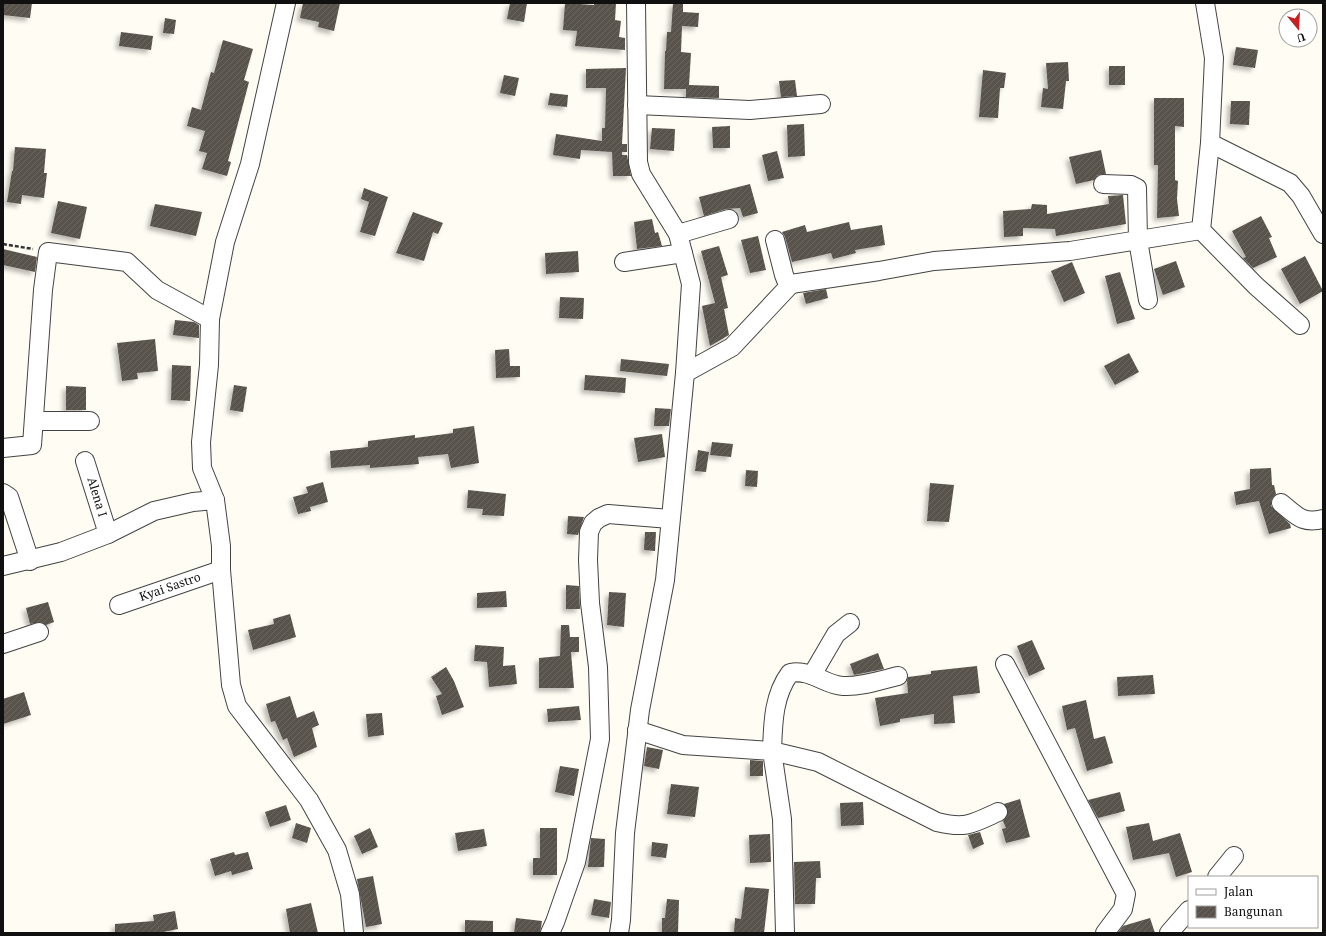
<svg xmlns="http://www.w3.org/2000/svg" width="1326" height="936" viewBox="0 0 1326 936" font-family="'Noto Serif',serif">
<style>
.building{fill:url(#building-hatch);filter:url(#shadow)}
.lines{fill:none;stroke-linecap:round;stroke-linejoin:round}
.minor-casing{stroke:#434343;stroke-width:20}
.path{stroke:#323232;stroke-width:2.5;stroke-dasharray:4 2;stroke-linecap:butt}
.minor{stroke:#fff;stroke-width:18}
.labels{text-anchor:middle;stroke-width:4;stroke-linejoin:round;paint-order:stroke}
.street-label{font-size:12px;fill:#101010;stroke:#fff}
</style>
<defs>
<pattern id="building-hatch" width="6" height="6" patternUnits="userSpaceOnUse"><rect width="6" height="6" fill="#59524c"/><path d="M-1 1l2-2M0 6l6-6M5 7l2-2" fill="none" stroke="#6c6661"/></pattern>
<filter id="shadow"><feDropShadow dx="-3.5" dy="3.5" stdDeviation="2" flood-color="#0004"/></filter>
</defs>
<rect width="100%" height="100%" fill="#fffdf3"/>
<!-- building -->
<g class="building">
<path d="M 3,3 L 32,3 L 30,18 L 3,15 Z"/>
<path d="M 303,3 L 340,3 L 334,31 L 318,27 L 319,22 L 300,18 Z"/>
<path d="M 510,3 L 527,3 L 524,22 L 507,19 Z"/>
<path d="M 565,3 L 594,5 L 594,3 L 616,3 L 615,20 L 621,21 L 619,37 L 625,38 L 625,50 L 575,46 L 577,31 L 563,30 Z"/>
<path d="M 673,3 L 683,3 L 683,12 L 699,13 L 698,27 L 682,26 L 681,52 L 691,53 L 689,85 L 719,86 L 719,98 L 686,97 L 686,89 L 664,89 L 665,51 L 666,51 L 667,32 L 671,32 Z"/>
<path d="M 165,18 L 176,20 L 174,34 L 163,33 Z"/>
<path d="M 121,32 L 153,36 L 151,50 L 119,46 Z"/>
<path d="M 223,40 L 253,49 L 244,80 L 249,82 L 228,161 L 231,162 L 227,176 L 202,169 L 207,153 L 199,151 L 205,131 L 187,126 L 192,107 L 201,110 L 211,72 L 214,73 Z"/>
<path d="M 1236,47 L 1258,50 L 1255,68 L 1233,65 Z"/>
<path d="M 1068,62 L 1069,81 L 1066,81 L 1063,109 L 1041,107 L 1043,88 L 1048,89 L 1046,63 Z"/>
<rect x="1109" y="66" width="16" height="19"/>
<path d="M 626,68 L 622,144 L 627,144 L 627,152 L 622,152 L 622,155 L 627,155 L 631,176 L 613,176 L 612,152 L 581,150 L 580,159 L 553,155 L 556,134 L 602,141 L 602,128 L 605,128 L 606,88 L 586,88 L 586,69 Z"/>
<path d="M 983,70 L 1006,73 L 1004,88 L 1000,88 L 998,118 L 979,117 Z"/>
<path d="M 504,75 L 519,78 L 515,96 L 500,93 Z"/>
<path d="M 795,80 L 797,96 L 781,97 L 779,81 Z"/>
<path d="M 550,93 L 568,95 L 567,107 L 548,105 Z"/>
<path d="M 1154,98 L 1184,98 L 1184,127 L 1175,126 L 1175,180 L 1178,181 L 1177,199 L 1179,216 L 1157,218 L 1158,165 L 1154,165 Z"/>
<path d="M 1231,101 L 1250,101 L 1249,125 L 1230,124 Z"/>
<path d="M 804,124 L 805,156 L 788,157 L 787,125 Z"/>
<path d="M 730,126 L 730,148 L 713,148 L 712,127 Z"/>
<path d="M 652,128 L 675,129 L 674,151 L 650,149 Z"/>
<path d="M 15,147 L 46,149 L 44,173 L 47,173 L 44,198 L 22,195 L 21,204 L 7,202 L 12,171 L 13,171 Z"/>
<path d="M 1101,150 L 1106,174 L 1098,175 L 1094,180 L 1076,184 L 1069,157 Z"/>
<path d="M 777,151 L 784,178 L 768,181 L 762,155 Z"/>
<path d="M 750,184 L 758,213 L 743,217 L 740,208 L 726,209 L 704,216 L 699,197 Z"/>
<path d="M 364,188 L 388,197 L 375,236 L 360,232 L 369,202 L 361,199 Z"/>
<path d="M 1123,195 L 1126,224 L 1056,236 L 1055,229 L 1023,228 L 1023,236 L 1004,237 L 1003,211 L 1031,209 L 1032,204 L 1047,205 L 1047,214 L 1109,204 L 1108,196 Z"/>
<path d="M 58,201 L 87,207 L 80,239 L 51,233 Z"/>
<path d="M 155,204 L 202,212 L 196,236 L 150,226 Z"/>
<path d="M 413,212 L 443,223 L 438,234 L 433,232 L 424,261 L 396,253 Z"/>
<path d="M 1261,216 L 1272,237 L 1269,238 L 1277,257 L 1253,268 L 1243,258 L 1246,257 L 1232,231 Z"/>
<path d="M 652,219 L 655,233 L 658,232 L 662,246 L 637,249 L 634,222 Z"/>
<path d="M 849,222 L 851,230 L 882,225 L 885,245 L 855,250 L 856,253 L 833,259 L 831,253 L 792,262 L 785,237 L 782,232 L 805,225 L 807,232 Z"/>
<path d="M 758,236 L 766,270 L 750,273 L 741,240 Z"/>
<path d="M 719,246 L 728,275 L 721,277 L 728,308 L 724,309 L 729,335 L 710,346 L 702,306 L 715,303 L 701,251 Z"/>
<path d="M 3,249 L 37,257 L 35,272 L 3,265 Z"/>
<path d="M 578,251 L 579,272 L 546,274 L 545,253 Z"/>
<path d="M 1305,256 L 1323,291 L 1300,304 L 1281,269 Z"/>
<path d="M 1176,261 L 1185,287 L 1163,295 L 1154,269 Z"/>
<path d="M 1072,262 L 1085,293 L 1064,302 L 1051,271 Z"/>
<path d="M 1120,272 L 1135,319 L 1117,324 L 1105,276 Z"/>
<path d="M 826,289 L 828,298 L 806,304 L 803,293 Z"/>
<path d="M 560,297 L 584,298 L 583,319 L 559,318 Z"/>
<path d="M 175,320 L 194,322 L 199,325 L 199,338 L 173,335 Z"/>
<path d="M 155,339 L 158,371 L 137,373 L 138,379 L 122,381 L 117,343 Z"/>
<path d="M 509,349 L 510,366 L 520,366 L 520,377 L 496,378 L 495,350 Z"/>
<path d="M 1129,353 L 1139,372 L 1115,385 L 1104,366 Z"/>
<path d="M 621,359 L 669,364 L 667,376 L 620,371 Z"/>
<path d="M 172,365 L 191,366 L 190,401 L 171,400 Z"/>
<path d="M 585,375 L 626,378 L 625,393 L 584,390 Z"/>
<path d="M 234,385 L 247,387 L 243,412 L 230,410 Z"/>
<path d="M 66,386 L 86,387 L 86,410 L 66,410 Z"/>
<path d="M 655,408 L 671,409 L 669,426 L 654,426 Z"/>
<path d="M 474,426 L 479,463 L 451,468 L 448,454 L 418,457 L 419,464 L 370,468 L 370,465 L 331,468 L 330,451 L 368,447 L 368,441 L 415,435 L 415,438 L 453,433 L 453,429 Z"/>
<path d="M 662,434 L 665,457 L 638,462 L 634,438 Z"/>
<path d="M 712,442 L 733,444 L 731,457 L 710,455 Z"/>
<path d="M 698,450 L 709,452 L 706,472 L 695,471 Z"/>
<path d="M 1271,468 L 1272,485 L 1274,485 L 1276,494 L 1271,501 L 1271,506 L 1290,524 L 1291,528 L 1269,534 L 1259,501 L 1236,505 L 1234,492 L 1250,489 L 1250,469 Z"/>
<path d="M 746,470 L 758,471 L 757,487 L 745,486 Z"/>
<path d="M 323,482 L 328,502 L 310,507 L 311,511 L 298,514 L 293,497 L 308,493 L 306,487 Z"/>
<path d="M 930,483 L 954,485 L 949,522 L 927,521 Z"/>
<path d="M 468,490 L 506,494 L 504,516 L 482,515 L 483,509 L 467,508 Z"/>
<path d="M 568,516 L 584,517 L 578,535 L 567,534 Z"/>
<path d="M 645,532 L 656,532 L 655,551 L 644,550 Z"/>
<path d="M 566,585 L 579,586 L 580,609 L 566,609 Z"/>
<path d="M 506,591 L 507,607 L 477,608 L 477,593 Z"/>
<path d="M 609,592 L 626,593 L 624,627 L 607,625 Z"/>
<path d="M 48,602 L 54,622 L 46,625 L 41,622 L 30,624 L 26,608 Z"/>
<path d="M 290,614 L 296,637 L 253,650 L 248,630 L 274,624 L 273,619 Z"/>
<path d="M 561,625 L 569,625 L 570,637 L 579,637 L 579,652 L 571,652 L 574,688 L 539,688 L 539,658 L 560,656 Z"/>
<path d="M 1032,640 L 1045,669 L 1029,676 L 1017,646 Z"/>
<path d="M 475,645 L 504,647 L 503,666 L 515,665 L 517,684 L 489,687 L 487,662 L 474,661 Z"/>
<path d="M 878,653 L 884,669 L 854,675 L 850,664 Z"/>
<path d="M 977,666 L 980,693 L 953,696 L 955,723 L 934,724 L 934,714 L 900,719 L 900,722 L 880,726 L 875,698 L 908,693 L 907,681 L 908,677 L 931,674 L 931,671 Z"/>
<path d="M 446,667 L 454,681 L 464,707 L 442,715 L 436,696 L 442,694 L 431,677 Z"/>
<path d="M 1153,675 L 1155,694 L 1118,696 L 1117,677 Z"/>
<path d="M 24,692 L 31,715 L 3,724 L 3,699 Z"/>
<path d="M 290,696 L 297,718 L 314,711 L 319,725 L 312,728 L 317,747 L 294,757 L 287,738 L 283,740 L 275,721 L 271,722 L 266,704 Z"/>
<path d="M 1086,700 L 1094,739 L 1105,736 L 1113,763 L 1087,771 L 1075,728 L 1067,730 L 1062,706 Z"/>
<path d="M 579,706 L 581,720 L 548,722 L 547,709 Z"/>
<path d="M 382,713 L 384,735 L 368,737 L 366,714 Z"/>
<path d="M 647,747 L 663,750 L 659,769 L 644,766 Z"/>
<path d="M 750,760 L 763,761 L 763,776 L 750,776 Z"/>
<path d="M 560,766 L 579,769 L 574,796 L 555,792 Z"/>
<path d="M 671,784 L 699,787 L 695,817 L 667,814 Z"/>
<path d="M 1120,792 L 1125,811 L 1098,818 L 1088,800 Z"/>
<path d="M 1020,799 L 1030,837 L 1006,843 L 1002,829 L 1006,828 L 1003,821 L 1008,813 L 1004,804 Z"/>
<path d="M 863,802 L 864,825 L 841,826 L 840,803 Z"/>
<path d="M 286,805 L 291,820 L 270,827 L 265,812 Z"/>
<path d="M 296,823 L 311,828 L 307,843 L 292,838 Z"/>
<path d="M 1149,823 L 1153,841 L 1180,833 L 1192,872 L 1176,877 L 1169,853 L 1133,860 L 1126,827 Z"/>
<path d="M 370,828 L 378,847 L 362,854 L 354,836 Z"/>
<path d="M 540,828 L 557,828 L 557,875 L 533,875 L 533,858 L 540,858 Z"/>
<path d="M 484,829 L 487,846 L 458,851 L 455,833 Z"/>
<path d="M 980,832 L 984,844 L 973,849 L 968,835 Z"/>
<path d="M 770,834 L 771,862 L 750,863 L 749,835 Z"/>
<path d="M 591,838 L 605,839 L 604,867 L 588,867 Z"/>
<path d="M 652,842 L 668,844 L 666,858 L 651,856 Z"/>
<path d="M 234,852 L 235,855 L 248,852 L 253,869 L 232,875 L 231,871 L 215,876 L 210,859 Z"/>
<path d="M 820,861 L 821,878 L 816,878 L 815,904 L 795,904 L 794,862 Z"/>
<path d="M 373,876 L 382,924 L 366,927 L 357,879 Z"/>
<path d="M 745,887 L 769,889 L 764,933 L 734,933 L 735,918 L 741,919 Z"/>
<path d="M 594,899 L 611,902 L 609,918 L 591,915 Z"/>
<path d="M 667,899 L 679,900 L 678,933 L 662,933 L 662,918 L 665,918 Z"/>
<path d="M 311,903 L 318,933 L 290,933 L 286,909 Z"/>
<path d="M 175,911 L 178,929 L 158,933 L 115,933 L 115,924 L 154,921 L 153,915 Z"/>
<path d="M 516,918 L 542,921 L 540,933 L 514,933 Z"/>
<path d="M 1150,918 L 1155,933 L 1118,933 L 1123,926 Z"/>
<path d="M 465,920 L 493,921 L 493,933 L 465,932 Z"/>
</g>
<g class="lines">
<!-- minor casing -->
<g class="minor-casing">
<g id="minor">
<path d="M 286,3 L 250,164 L 225,242 L 210,319 L 209,365 L 201,442 L 202,468 L 215,500 L 221,546 L 221,570 L 231,685 L 237,706 L 309,800 L 337,850 L 350,894 L 354,933"/>
<path d="M 637,105 L 750,110 L 821,104"/>
<path d="M 1210,143 L 1290,183 L 1301,196 L 1323,234"/>
<path d="M 1103,184 L 1131,185 L 1137,188 L 1138,240 L 1148,300"/>
<path d="M 1201,230 L 1256,286 L 1300,325"/>
<path d="M 678,234 L 729,219"/>
<path d="M 775,240 L 784,275 L 786,280 L 791,284 L 879,271 L 934,261 L 1070,251 L 1201,230 L 1210,143 L 1214,58 L 1205,3"/>
<path d="M 624,262 L 683,253"/>
<path d="M 685,373 L 732,347 L 791,284"/>
<path d="M 34,421 L 90,421"/>
<path d="M 3,448 L 32,445 L 43,290 L 48,252 L 127,262 L 157,290 L 210,319"/>
<path d="M 85,461 L 108,534"/>
<path d="M 3,493 L 9,497 L 30,561"/>
<path d="M 1281,503 C 1297,516 1302,524 1323,519"/>
<path d="M 3,566 L 61,552 L 108,534 L 154,511 L 193,502 L 215,500"/>
<path d="M 119,605 L 221,570"/>
<path d="M 3,644 L 39,632"/>
<path d="M 1005,664 L 1126,894 L 1123,909 L 1105,933"/>
<path d="M 812,675 L 836,634 L 850,623"/>
<path d="M 898,676 C 881,680 862,687 843,686 C 824,685 812,669 790,673 C 773,696 773,724 772,751 L 818,762 L 937,822 C 966,829 972,824 998,812"/>
<path d="M 637,730 L 683,745 L 772,751 L 782,819 L 785,933"/>
<path d="M 1217,877 L 1234,856"/>
<path d="M 550,933 L 555,922 L 576,862 L 600,739 L 598,667 L 590,603 L 588,560 L 589,532 L 593,523 L 599,518 L 608,514 L 670,519"/>
<path d="M 619,933 L 621,920 L 625,833 L 640,710 L 665,580 L 685,373 L 691,284 L 678,234 L 641,174 L 638,162 L 636,3"/>
<path d="M 1169,933 L 1189,910"/>
</g>
</g>
<!-- path -->
<path class="path" d="M 3,244 L 33,249"/>
<!-- minor -->
<use href="#minor" class="minor"/>
</g>
<g class="labels">
<!-- street labels -->
<g class="street-label">
<text transform="translate(97 497) rotate(73)" y="4">Alena I</text>
<text transform="translate(170 587) rotate(-19)" y="4">Kyai Sastro</text>
</g>
</g>
<!-- border -->
<rect width="1326" height="936" fill="none" stroke="#101010" stroke-width="8"/>
<!-- legend -->
<rect x="1188" y="876" width="130" height="52" fill="#ffffff" stroke="#9f9f9f"/>
<rect x="1196" y="889" width="20" height="6" fill="#ffffff" stroke="#9f9f9f"/>
<text x="1224" y="896" font-size="12" fill="#101010">Jalan</text>
<rect x="1196" y="906" width="20" height="12" fill="url(#building-hatch)" stroke="#9f9f9f"/>
<text x="1224" y="916" font-size="12" fill="#101010">Bangunan</text>
<!-- north arrow -->
<g transform="translate(1298 28) rotate(162)"><circle r="19" fill="#ffffff" stroke="#9f9f9f"/>
<path d="M0-3L7 15L0 10L-7 15Z" fill="#c82020"/>
<text y="-6" font-size="11" font-weight="bold" text-anchor="middle" fill="#101010">U</text>
</g>
</svg>
